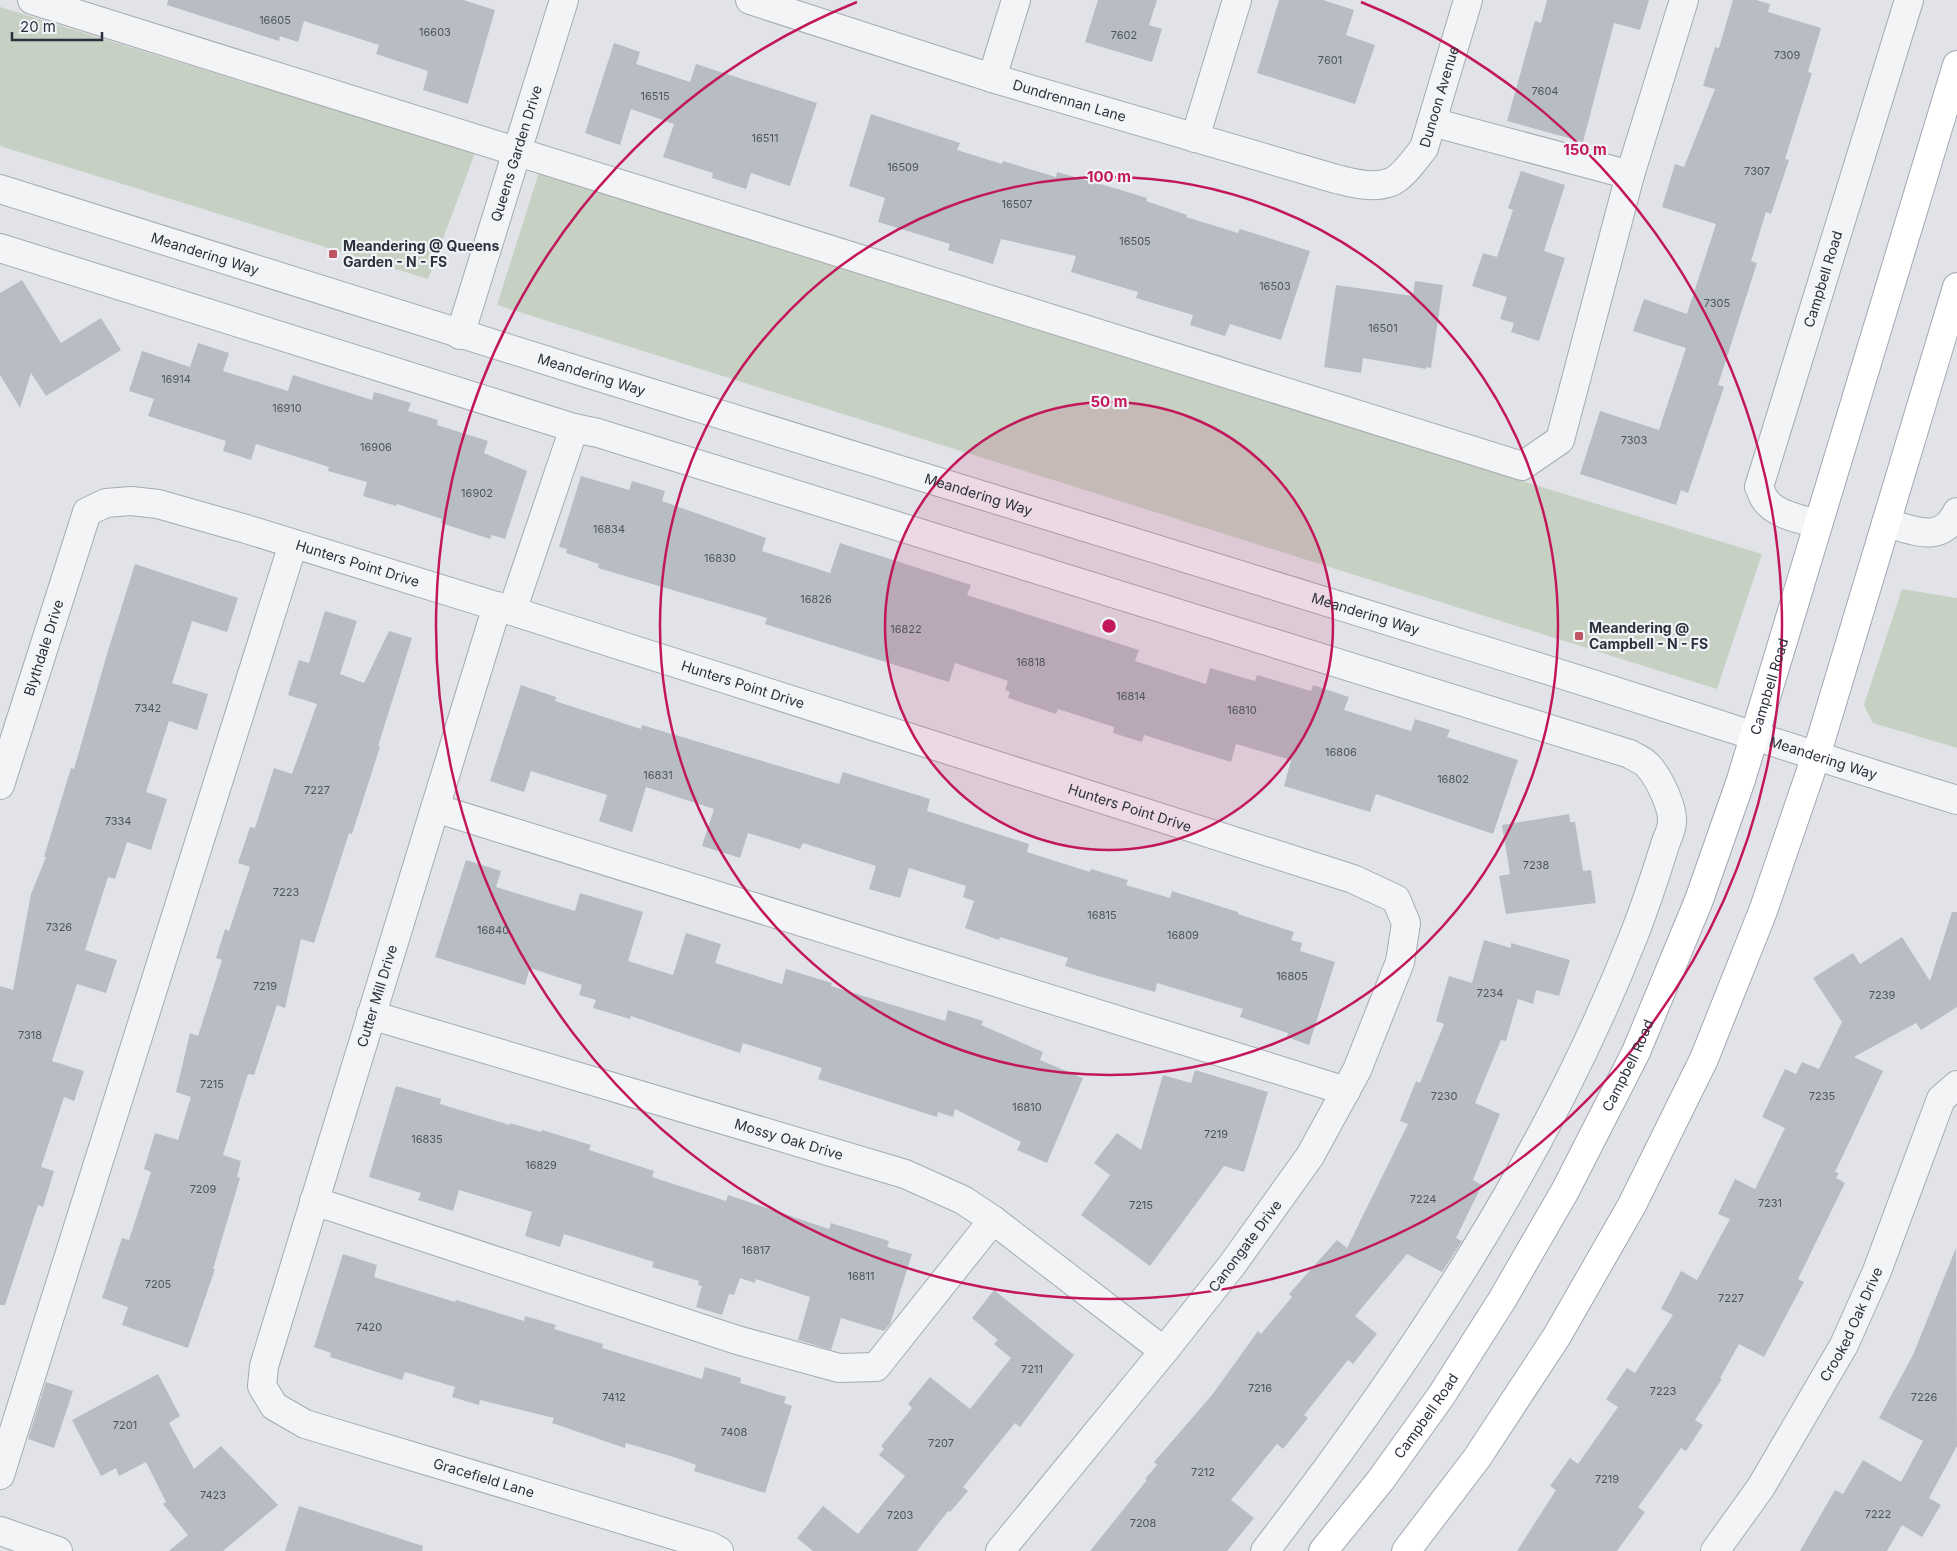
<svg xmlns="http://www.w3.org/2000/svg" width="1957" height="1551" viewBox="0 0 1957 1551" font-family="Inter,sans-serif">
<style>
.green{fill:#c6d1c3}
.building{fill:#b8bdc4}
.lines{fill:none;stroke-linecap:round;stroke-linejoin:round}
.minor-casing{stroke:#a7aab1;stroke-width:30}
.major-casing{stroke:#a1a8b2;stroke-width:30}
.minor{stroke:#f3f4f6;stroke-width:28}
.major{stroke:#fff;stroke-width:28}
.ring{fill:none;stroke:#c2185b;stroke-width:2.5}
.poi-dot{fill:#bf5463;stroke:#f0f2f5;stroke-width:2}
.labels{text-anchor:middle;stroke-width:4.5;stroke-linejoin:round;paint-order:stroke}
.number-label{font-size:11px;fill:#4e545f}
.street-label{font-size:14px;fill:#2b313d;stroke:#f0f2f5}
.poi-label{font-size:14px;font-weight:bold;fill:#2b313d;stroke:#f0f2f5;text-anchor:start}
.centre{fill:#c2185b;stroke:#f0f2f5;stroke-width:2.5}
.ring-label{font-size:15px;text-anchor:middle;font-weight:bold;fill:#c2185b;stroke:#f0f2f5;stroke-width:4.5;stroke-linejoin:round;paint-order:stroke}
</style>
<rect width="100%" height="100%" fill="#e1e3e8"/>
<!-- green -->
<g class="green">
<path d="M 0,7 L 475,153 L 428,279 L 0,146 Z"/>
<path d="M 539,172 L 1548,489 L 1762,554 L 1717,689 L 497,305 Z"/>
<path d="M 1902,589 L 1957,598 L 1957,748 L 1873,723 L 1864,705 Z"/>
</g>
<!-- building -->
<g class="building">
<path d="M 168,0 L 463,0 L 495,10 L 468,104 L 423,90 L 428,71 L 376,54 L 379,45 L 304,21 L 298,42 L 280,36 L 279,41 L 167,5 Z"/>
<path d="M 1098,0 L 1157,0 L 1149,25 L 1162,29 L 1152,62 L 1085,42 Z"/>
<path d="M 1279,0 L 1323,0 L 1354,10 L 1346,35 L 1375,45 L 1355,104 L 1257,73 Z"/>
<path d="M 1547,0 L 1649,0 L 1640,30 L 1614,23 L 1583,142 L 1507,121 L 1535,21 L 1541,23 Z"/>
<path d="M 1733,0 L 1756,0 L 1770,4 L 1768,12 L 1821,28 L 1808,72 L 1812,73 L 1785,159 L 1789,160 L 1771,214 L 1766,212 L 1751,261 L 1757,263 L 1718,385 L 1724,387 L 1688,493 L 1681,490 L 1676,505 L 1580,474 L 1600,411 L 1659,430 L 1686,348 L 1633,331 L 1644,299 L 1687,314 L 1716,224 L 1662,207 L 1675,164 L 1684,167 L 1715,89 L 1703,86 L 1715,47 L 1719,48 Z"/>
<path d="M 614,43 L 640,52 L 636,64 L 690,82 L 696,64 L 817,103 L 790,186 L 751,173 L 746,189 L 712,178 L 713,173 L 663,157 L 674,124 L 631,109 L 620,145 L 585,133 Z"/>
<path d="M 871,114 L 960,143 L 957,150 L 1002,164 L 1003,161 L 1056,177 L 1057,172 L 1121,190 L 1147,198 L 1146,201 L 1187,215 L 1186,217 L 1238,233 L 1240,229 L 1310,251 L 1281,340 L 1230,324 L 1225,336 L 1190,325 L 1193,315 L 1136,298 L 1138,292 L 1071,272 L 1076,256 L 1001,239 L 993,264 L 948,250 L 950,244 L 878,222 L 885,198 L 849,186 Z"/>
<path d="M 1521,171 L 1565,185 L 1544,251 L 1565,258 L 1539,341 L 1511,332 L 1514,323 L 1500,319 L 1507,297 L 1472,286 L 1483,253 L 1497,257 L 1513,210 L 1508,208 Z"/>
<path d="M 22,280 L 61,343 L 101,318 L 121,350 L 46,396 L 31,373 L 20,408 L 0,375 L 0,293 Z"/>
<path d="M 1415,281 L 1443,285 L 1431,368 L 1426,367 L 1426,369 L 1363,358 L 1361,373 L 1324,367 L 1336,285 L 1413,296 Z"/>
<path d="M 198,343 L 229,353 L 223,371 L 288,391 L 293,375 L 372,400 L 374,392 L 378,393 L 411,403 L 408,411 L 438,420 L 437,425 L 488,441 L 484,453 L 527,471 L 505,539 L 492,535 L 490,539 L 441,523 L 442,519 L 397,504 L 396,506 L 363,496 L 367,482 L 328,471 L 329,467 L 256,444 L 251,460 L 223,451 L 226,441 L 148,416 L 154,399 L 129,391 L 142,351 L 190,367 Z"/>
<path d="M 581,476 L 629,490 L 632,481 L 665,491 L 662,501 L 766,538 L 762,551 L 830,573 L 840,543 L 971,585 L 967,595 L 1139,650 L 1135,661 L 1206,684 L 1210,668 L 1255,681 L 1257,675 L 1311,691 L 1313,685 L 1349,697 L 1344,710 L 1411,731 L 1415,719 L 1450,730 L 1447,737 L 1518,760 L 1493,834 L 1376,794 L 1370,812 L 1284,786 L 1291,760 L 1236,744 L 1231,762 L 1144,735 L 1142,742 L 1113,733 L 1114,727 L 1058,709 L 1056,714 L 1008,698 L 1010,692 L 1005,690 L 1008,681 L 955,663 L 949,682 L 765,624 L 767,618 L 598,568 L 599,564 L 566,553 L 567,549 L 559,547 Z"/>
<path d="M 135,564 L 238,598 L 227,632 L 192,621 L 172,683 L 208,694 L 197,730 L 169,721 L 146,792 L 167,799 L 151,850 L 127,842 L 115,879 L 108,877 L 85,950 L 117,960 L 106,993 L 77,984 L 52,1061 L 84,1071 L 74,1101 L 64,1097 L 41,1167 L 54,1171 L 43,1207 L 38,1205 L 5,1305 L 0,1305 L 0,986 L 13,990 L 31,894 L 46,857 L 44,857 L 71,768 L 74,769 L 107,654 Z"/>
<path d="M 325,611 L 357,621 L 340,674 L 364,683 L 389,631 L 412,638 L 378,746 L 380,747 L 352,834 L 349,833 L 314,943 L 301,939 L 285,1008 L 277,1005 L 254,1075 L 248,1074 L 223,1155 L 241,1161 L 237,1177 L 240,1178 L 213,1269 L 215,1269 L 188,1348 L 122,1325 L 128,1307 L 102,1298 L 122,1238 L 129,1240 L 151,1172 L 144,1169 L 155,1133 L 178,1140 L 191,1097 L 176,1092 L 190,1033 L 198,1036 L 222,960 L 216,958 L 225,929 L 229,931 L 250,867 L 238,863 L 250,827 L 255,828 L 274,768 L 292,774 L 317,704 L 288,695 L 299,660 L 309,663 Z"/>
<path d="M 521,685 L 556,697 L 555,701 L 641,729 L 642,725 L 839,784 L 843,772 L 930,799 L 927,811 L 1029,844 L 1027,852 L 1090,872 L 1091,869 L 1128,880 L 1126,885 L 1170,898 L 1172,891 L 1238,912 L 1238,914 L 1294,932 L 1291,940 L 1302,943 L 1300,951 L 1335,962 L 1309,1045 L 1287,1037 L 1288,1033 L 1240,1017 L 1243,1009 L 1157,983 L 1155,992 L 1098,976 L 1065,966 L 1068,958 L 1000,937 L 999,940 L 965,928 L 974,901 L 963,897 L 966,886 L 909,868 L 900,898 L 869,889 L 876,866 L 803,843 L 800,849 L 748,833 L 740,858 L 702,846 L 714,809 L 646,787 L 632,832 L 599,821 L 607,795 L 531,771 L 524,792 L 490,781 Z"/>
<path d="M 1569,814 L 1570,822 L 1575,822 L 1583,871 L 1591,870 L 1596,903 L 1506,914 L 1499,876 L 1510,874 L 1502,825 Z"/>
<path d="M 466,860 L 501,871 L 496,887 L 575,911 L 580,893 L 643,912 L 628,961 L 673,975 L 686,933 L 721,944 L 715,963 L 782,984 L 786,969 L 832,983 L 831,986 L 945,1021 L 948,1010 L 983,1021 L 981,1025 L 1043,1052 L 1040,1060 L 1083,1078 L 1047,1163 L 1017,1150 L 1021,1142 L 955,1109 L 953,1117 L 938,1112 L 937,1117 L 818,1079 L 822,1068 L 743,1043 L 740,1053 L 631,1016 L 630,1019 L 593,1008 L 596,1000 L 579,995 L 582,985 L 530,968 L 525,985 L 435,957 Z"/>
<path d="M 1952,912 L 1957,912 L 1957,1007 L 1921,1030 L 1916,1023 L 1854,1057 L 1883,1071 L 1835,1172 L 1839,1173 L 1836,1178 L 1845,1183 L 1798,1279 L 1804,1282 L 1764,1357 L 1739,1344 L 1720,1378 L 1722,1379 L 1695,1420 L 1703,1425 L 1686,1451 L 1681,1448 L 1638,1507 L 1645,1512 L 1617,1551 L 1517,1551 L 1556,1490 L 1550,1486 L 1570,1458 L 1578,1464 L 1618,1407 L 1606,1399 L 1627,1368 L 1635,1373 L 1673,1315 L 1661,1309 L 1681,1271 L 1697,1280 L 1730,1219 L 1718,1214 L 1735,1179 L 1755,1189 L 1785,1128 L 1762,1117 L 1785,1069 L 1796,1074 L 1802,1062 L 1819,1069 L 1842,1022 L 1813,978 L 1853,953 L 1860,964 L 1902,937 L 1930,981 Z"/>
<path d="M 1484,940 L 1511,948 L 1511,943 L 1570,960 L 1559,996 L 1536,990 L 1533,1004 L 1518,999 L 1506,1041 L 1501,1040 L 1475,1103 L 1500,1114 L 1473,1180 L 1482,1185 L 1456,1238 L 1462,1241 L 1442,1272 L 1407,1254 L 1355,1316 L 1377,1334 L 1353,1364 L 1348,1360 L 1304,1415 L 1308,1418 L 1283,1449 L 1277,1444 L 1231,1500 L 1254,1518 L 1227,1551 L 1090,1551 L 1147,1480 L 1145,1479 L 1157,1465 L 1154,1462 L 1212,1395 L 1258,1331 L 1261,1334 L 1292,1297 L 1289,1294 L 1337,1240 L 1347,1248 L 1408,1124 L 1400,1121 L 1416,1081 L 1420,1083 L 1444,1024 L 1436,1021 L 1449,976 L 1472,983 Z"/>
<path d="M 1195,1070 L 1268,1092 L 1244,1172 L 1224,1166 L 1150,1266 L 1081,1215 L 1110,1175 L 1094,1163 L 1117,1133 L 1141,1150 L 1163,1075 L 1191,1083 Z"/>
<path d="M 396,1086 L 441,1099 L 440,1104 L 510,1125 L 510,1123 L 541,1132 L 542,1130 L 591,1145 L 589,1150 L 654,1171 L 652,1177 L 726,1201 L 728,1195 L 829,1229 L 831,1223 L 889,1241 L 887,1247 L 912,1254 L 890,1324 L 884,1331 L 841,1318 L 831,1350 L 815,1345 L 798,1340 L 810,1297 L 756,1279 L 755,1283 L 740,1278 L 734,1295 L 729,1294 L 722,1315 L 696,1307 L 702,1286 L 698,1285 L 699,1281 L 652,1267 L 654,1262 L 564,1234 L 560,1247 L 525,1236 L 532,1212 L 459,1190 L 453,1211 L 418,1200 L 421,1193 L 369,1177 Z"/>
<path d="M 1956,1248 L 1957,1446 L 1929,1498 L 1941,1505 L 1922,1537 L 1902,1525 L 1887,1551 L 1800,1551 L 1835,1490 L 1843,1494 L 1863,1460 L 1901,1482 L 1923,1441 L 1879,1418 L 1913,1355 Z"/>
<path d="M 343,1254 L 377,1265 L 374,1277 L 455,1302 L 456,1300 L 524,1321 L 525,1316 L 556,1325 L 554,1329 L 603,1344 L 602,1348 L 702,1379 L 705,1367 L 741,1378 L 740,1383 L 786,1397 L 784,1403 L 792,1406 L 765,1493 L 694,1471 L 696,1465 L 677,1458 L 626,1443 L 625,1448 L 552,1423 L 554,1418 L 480,1400 L 479,1405 L 452,1397 L 455,1387 L 405,1372 L 402,1380 L 330,1357 L 331,1353 L 314,1347 Z"/>
<path d="M 994,1290 L 1074,1355 L 1020,1427 L 1015,1423 L 963,1487 L 968,1491 L 950,1512 L 948,1511 L 917,1551 L 813,1551 L 797,1538 L 823,1506 L 858,1534 L 905,1476 L 879,1455 L 884,1449 L 881,1446 L 912,1408 L 908,1404 L 930,1377 L 970,1409 L 1011,1358 L 994,1344 L 998,1340 L 972,1318 Z"/>
<path d="M 158,1374 L 180,1416 L 169,1423 L 194,1469 L 221,1446 L 278,1505 L 223,1551 L 169,1551 L 188,1535 L 163,1504 L 166,1502 L 146,1462 L 119,1476 L 116,1468 L 101,1476 L 72,1420 Z"/>
<path d="M 46,1382 L 73,1391 L 54,1448 L 28,1439 Z"/>
<path d="M 299,1506 L 423,1546 L 422,1551 L 285,1551 Z"/>
</g>
<g class="lines">
<!-- minor casing -->
<g class="minor-casing">
<g id="minor">
<path d="M 32,0 L 1522,466 L 1560,440 L 1630,175"/>
<path id="s1" d="M 750,0 L 992,78 L 1336,179 C 1353,183 1373,189 1391,182 C 1402,178 1416,158 1424,148 L 1468,0"/>
<path d="M 992,78 L 1016,0"/>
<path d="M 1432,122 L 1630,175 L 1684,0"/>
<path d="M 1195,138 L 1237,0"/>
<path id="s2" d="M 0,189 C 504,349 1010,504 1515,660 C 1663,705 1809,755 1957,800"/>
<path d="M 0,248 L 574,428"/>
<path id="s3" d="M 460,335 L 564,0"/>
<path d="M 1886,523 C 1914,530 1941,545 1957,512"/>
<path id="s4" d="M 1818,524 C 1801,519 1774,515 1764,498 C 1762,495 1761,490 1759,487 L 1909,0"/>
<path id="s5" d="M 497,606 L 264,1366 L 262,1386 L 274,1406 L 305,1424 L 710,1546 L 719,1551"/>
<path d="M 512,611 L 574,428 L 598,433 L 1630,754 C 1636,758 1645,761 1649,767 C 1659,778 1673,807 1672,822 C 1672,830 1666,840 1664,848 C 1654,880 1644,910 1632,940 C 1544,1162 1410,1363 1265,1551"/>
<path id="s6" d="M 0,785 L 87,512 L 106,503 L 131,501 L 158,504 L 246,529 L 512,611 L 1353,879 L 1396,899 L 1406,923 L 1400,962 L 1357,1070 L 1310,1156 L 1232,1265 L 1164,1351 L 1000,1551"/>
<path d="M 435,808 L 1346,1091"/>
<path id="s7" d="M 371,1015 L 905,1174 L 963,1200 L 993,1220 L 1164,1351"/>
<path d="M 314,1201 L 737,1340 L 839,1368 L 876,1367 L 993,1220"/>
<path d="M 0,1475 L 293,544"/>
<path d="M 0,1531 L 58,1551"/>
<path id="s8" d="M 1715,1551 L 1761,1487 L 1844,1345 L 1877,1271 L 1941,1099 L 1957,1085"/>
</g>
</g>
<!-- major casing -->
<g class="major-casing">
<g id="major">
<path id="s9" d="M 1323,1551 L 1380,1481 L 1441,1396 L 1502,1300 L 1565,1191 L 1636,1052 L 1699,900 L 1741,780 L 1957,65"/>
<path d="M 1406,1551 L 1477,1458 L 1557,1336 L 1632,1205 L 1704,1059 L 1763,911 L 1816,756 L 1957,287"/>
</g>
</g>
<!-- minor -->
<use href="#minor" class="minor"/>
<!-- major -->
<use href="#major" class="major"/>
</g>
<!-- distance rings -->
<circle cx="1109" cy="626" r="224" fill="#c2185b" fill-opacity=".12"/>
<g class="ring">
<circle cx="1109" cy="626" r="224"/>
<circle cx="1109" cy="626" r="449"/>
<path d="M1361 2A673 673 0 1 1 857 2"/>
</g>
<!-- markers -->
<g class="poi-dot">
<rect x="328" y="249" width="10" height="10" rx="2.5"/>
<rect x="1574" y="631" width="10" height="10" rx="2.5"/>
</g>
<g class="labels">
<!-- number labels -->
<g class="number-label">
<text x="275" y="24">16605</text>
<text x="435" y="36">16603</text>
<text x="1124" y="39">7602</text>
<text x="1787" y="59">7309</text>
<text x="1330" y="64">7601</text>
<text x="1545" y="95">7604</text>
<text x="655" y="100">16515</text>
<text x="765" y="142">16511</text>
<text x="903" y="171">16509</text>
<text x="1757" y="175">7307</text>
<text x="1017" y="208">16507</text>
<text x="1135" y="245">16505</text>
<text x="1275" y="290">16503</text>
<text x="1717" y="307">7305</text>
<text x="1383" y="332">16501</text>
<text x="176" y="383">16914</text>
<text x="287" y="412">16910</text>
<text x="1634" y="444">7303</text>
<text x="376" y="451">16906</text>
<text x="477" y="497">16902</text>
<text x="609" y="533">16834</text>
<text x="720" y="562">16830</text>
<text x="816" y="603">16826</text>
<text x="906" y="633">16822</text>
<text x="1031" y="666">16818</text>
<text x="1131" y="700">16814</text>
<text x="148" y="712">7342</text>
<text x="1242" y="714">16810</text>
<text x="1341" y="756">16806</text>
<text x="658" y="779">16831</text>
<text x="1453" y="783">16802</text>
<text x="317" y="794">7227</text>
<text x="118" y="825">7334</text>
<text x="1536" y="869">7238</text>
<text x="286" y="896">7223</text>
<text x="1102" y="919">16815</text>
<text x="59" y="931">7326</text>
<text x="493" y="934">16840</text>
<text x="1183" y="939">16809</text>
<text x="1292" y="980">16805</text>
<text x="265" y="990">7219</text>
<text x="1490" y="997">7234</text>
<text x="1882" y="999">7239</text>
<text x="30" y="1039">7318</text>
<text x="212" y="1088">7215</text>
<text x="1444" y="1100">7230</text>
<text x="1822" y="1100">7235</text>
<text x="1027" y="1111">16810</text>
<text x="1216" y="1138">7219</text>
<text x="427" y="1143">16835</text>
<text x="541" y="1169">16829</text>
<text x="203" y="1193">7209</text>
<text x="1423" y="1203">7224</text>
<text x="1770" y="1207">7231</text>
<text x="1141" y="1209">7215</text>
<text x="756" y="1254">16817</text>
<text x="861" y="1280">16811</text>
<text x="158" y="1288">7205</text>
<text x="1731" y="1302">7227</text>
<text x="369" y="1331">7420</text>
<text x="1032" y="1373">7211</text>
<text x="1260" y="1392">7216</text>
<text x="1663" y="1395">7223</text>
<text x="614" y="1401">7412</text>
<text x="1924" y="1401">7226</text>
<text x="125" y="1429">7201</text>
<text x="734" y="1436">7408</text>
<text x="941" y="1447">7207</text>
<text x="1203" y="1476">7212</text>
<text x="1607" y="1483">7219</text>
<text x="213" y="1499">7423</text>
<text x="1878" y="1518">7222</text>
<text x="900" y="1519">7203</text>
<text x="1143" y="1527">7208</text>
</g>
<!-- street labels -->
<g class="street-label">
<text dy="5" stroke="none"><textPath href="#s1" startOffset="770">Dunoon Avenue</textPath></text>
<text dy="5" stroke="none"><textPath href="#s1" startOffset="335">Dundrennan Lane</textPath></text>
<text dy="5" stroke="none"><textPath href="#s3" startOffset="190">Queens Garden Drive</textPath></text>
<text dy="5" stroke="none"><textPath href="#s2" startOffset="215">Meandering Way</textPath></text>
<text dy="5" stroke="none"><textPath href="#s4" startOffset="291">Campbell Road</textPath></text>
<text dy="5" stroke="none"><textPath href="#s2" startOffset="620">Meandering Way</textPath></text>
<text dy="5" stroke="none"><textPath href="#s2" startOffset="1025">Meandering Way</textPath></text>
<text dy="5" stroke="none"><textPath href="#s6" startOffset="568">Hunters Point Drive</textPath></text>
<text dy="5" stroke="none"><textPath href="#s2" startOffset="1430">Meandering Way</textPath></text>
<text dy="5" stroke="none"><textPath href="#s6" startOffset="144">Blythdale Drive</textPath></text>
<text dy="5" stroke="none"><textPath href="#s6" startOffset="972">Hunters Point Drive</textPath></text>
<text dy="5" stroke="none"><textPath href="#s9" startOffset="980">Campbell Road</textPath></text>
<text dy="5" stroke="none"><textPath href="#s2" startOffset="1910">Meandering Way</textPath></text>
<text dy="5" stroke="none"><textPath href="#s6" startOffset="1378">Hunters Point Drive</textPath></text>
<text transform="translate(377 996) rotate(-73)" y="5">Cutter Mill Drive</text>
<text dy="5" stroke="none"><textPath href="#s9" startOffset="575">Campbell Road</textPath></text>
<text dy="5" stroke="none"><textPath href="#s7" startOffset="436">Mossy Oak Drive</textPath></text>
<text transform="translate(1245 1246) rotate(-53)" y="5">Canongate Drive</text>
<text dy="5" stroke="none"><textPath href="#s8" startOffset="265">Crooked Oak Drive</textPath></text>
<text dy="5" stroke="none"><textPath href="#s9" startOffset="170">Campbell Road</textPath></text>
<text dy="5" stroke="none"><textPath href="#s5" startOffset="1061">Gracefield Lane</textPath></text>
</g>
<!-- poi labels -->
<g class="poi-label">
<text x="343" y="251">Meandering @ Queens<tspan x="343" dy="16">Garden - N - FS</tspan></text>
<text x="1589" y="633">Meandering @<tspan x="1589" dy="16">Campbell - N - FS</tspan></text>
</g>
</g>
<circle cx="1109" cy="626" r="8" class="centre"/>
<g class="ring-label">
<text x="1585" y="155">150 m</text>
<text x="1109" y="182">100 m</text>
<text x="1109" y="407">50 m</text>
</g>
<!-- scale -->
<path d="M12 32v8h90v-8" fill="none" stroke="#2b313d" stroke-width="2.5"/>
<text x="20" y="32" font-size="15" fill="#2b313d" stroke="#f0f2f5" stroke-width="4" paint-order="stroke">20 m</text>
</svg>
